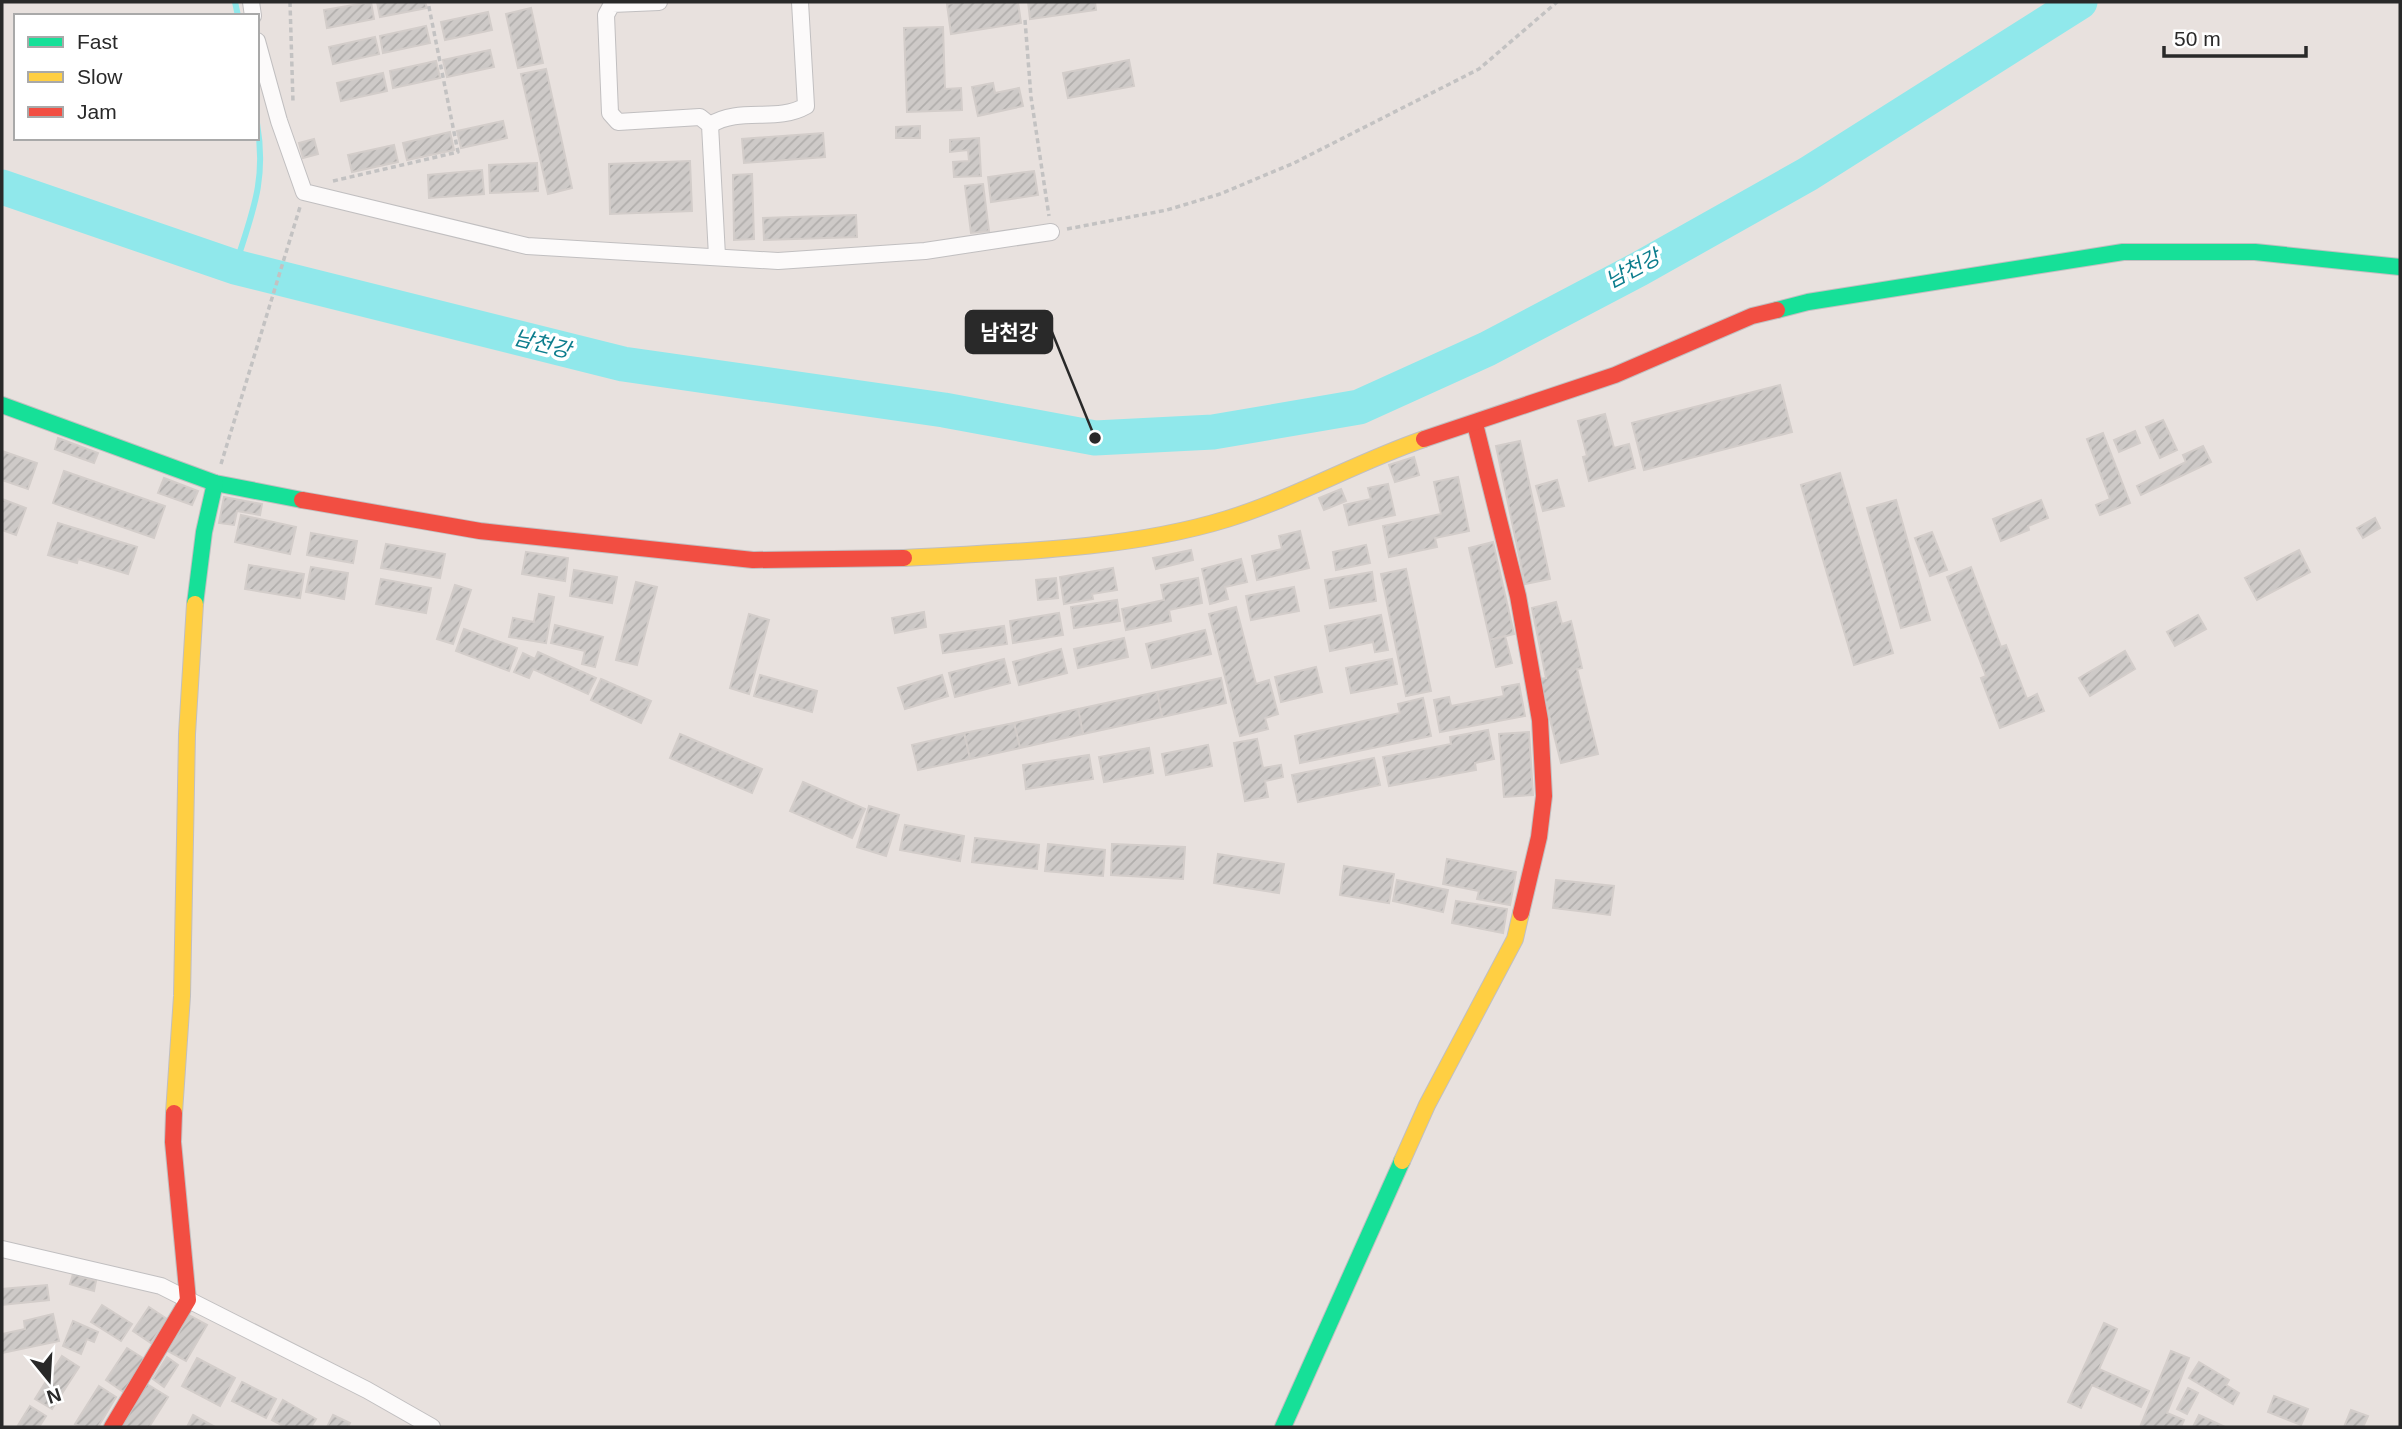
<svg xmlns="http://www.w3.org/2000/svg" width="2402" height="1429" viewBox="0 0 2402 1429" font-family="Arial,'Noto Sans KR',sans-serif">
<style>
.lines{fill:none;stroke-linecap:round;stroke-linejoin:round}
.stream{stroke:#90e8eb;stroke-width:6}
.river{stroke:#90e8eb;stroke-width:35}
.building{fill:url(#building-hatch);stroke:#d3cdca;stroke-width:2}
.street-casing{stroke:#c1bfc0;stroke-width:18}
.fast-casing{stroke:#c1bfc0;stroke-width:18}
.slow-casing{stroke:#c1bfc0;stroke-width:18}
.jam-casing{stroke:#c1bfc0;stroke-width:18}
.path{stroke:#c3c2c2;stroke-width:3.5;stroke-dasharray:5 3.5;stroke-linecap:butt}
.street{stroke:#fcfafa;stroke-width:16}
.fast{stroke:#16e098;stroke-width:16}
.slow{stroke:#ffcf43;stroke-width:16}
.jam{stroke:#f24e42;stroke-width:16}
.labels{text-anchor:middle;stroke-width:7;stroke-linejoin:round;paint-order:stroke}
.water-label{font-size:21px;font-style:italic;fill:#0c7d8d;stroke:#fff}
.leader{fill:none;stroke:#292929;stroke-width:2.5}
.callout-dot{fill:#292929;stroke:#fff;stroke-width:2.5}
.callout{fill:#292929;stroke:#292929;stroke-width:2.5}
.callout-label{font-size:21px;text-anchor:middle;font-weight:bold;fill:#fff}
</style>
<defs>
<pattern id="building-hatch" width="6" height="6" patternUnits="userSpaceOnUse" patternTransform="scale(1.75)"><rect width="6" height="6" fill="#cecac8"/><path d="M-1 1l2-2M0 6l6-6M5 7l2-2" fill="none" stroke="#b1aeac"/></pattern>
</defs>
<rect width="100%" height="100%" fill="#e8e1de"/>
<g class="lines">
<!-- stream -->
<g class="stream">
<path d="M 235,2 L 238,16"/>
<path d="M 235,267 C 252,213 267,181 257,123"/>
</g>
<!-- river -->
<path class="river" d="M 2,187 L 235,267 L 623,364 L 944,410 L 1095,438 L 1213,432 L 1359,407 L 1487,349 L 1639,269 L 1808,174 L 2080,2"/>
</g>
<!-- building -->
<g class="building">
<path d="M 371,2 L 374,19 L 327,28 L 324,10 Z"/>
<path d="M 377,2 L 425,2 L 427,8 L 380,17 Z"/>
<path d="M 959,2 L 1018,2 L 1021,23 L 951,34 L 947,4 Z"/>
<path d="M 1028,2 L 1095,2 L 1096,10 L 1030,19 Z"/>
<path d="M 531,8 L 543,63 L 518,68 L 506,14 Z"/>
<path d="M 488,12 L 492,30 L 445,40 L 441,22 Z"/>
<path d="M 426,26 L 430,43 L 383,53 L 380,36 Z"/>
<path d="M 943,27 L 945,89 L 961,88 L 962,110 L 907,112 L 904,28 Z"/>
<path d="M 375,37 L 379,54 L 333,64 L 329,47 Z"/>
<path d="M 490,50 L 494,67 L 447,77 L 443,60 Z"/>
<path d="M 1129,60 L 1134,86 L 1068,98 L 1063,73 Z"/>
<path d="M 436,61 L 440,78 L 393,88 L 390,71 Z"/>
<path d="M 546,69 L 572,188 L 548,194 L 521,74 Z"/>
<path d="M 383,73 L 387,91 L 341,101 L 337,83 Z"/>
<path d="M 993,83 L 995,93 L 1019,88 L 1023,106 L 978,116 L 972,87 Z"/>
<path d="M 503,121 L 507,138 L 461,148 L 457,131 Z"/>
<path d="M 920,126 L 920,138 L 896,138 L 896,127 Z"/>
<path d="M 450,132 L 454,150 L 407,160 L 403,143 Z"/>
<path d="M 823,133 L 825,157 L 744,163 L 742,139 Z"/>
<path d="M 979,138 L 981,176 L 954,177 L 953,162 L 969,161 L 968,150 L 950,152 L 950,140 Z"/>
<path d="M 314,139 L 318,154 L 303,158 L 299,143 Z"/>
<path d="M 394,145 L 398,162 L 352,172 L 348,155 Z"/>
<path d="M 690,161 L 692,211 L 610,214 L 609,164 Z"/>
<path d="M 537,163 L 538,191 L 490,193 L 489,165 Z"/>
<path d="M 482,170 L 484,194 L 429,198 L 428,175 Z"/>
<path d="M 1034,171 L 1038,195 L 991,202 L 988,177 Z"/>
<path d="M 752,174 L 754,239 L 734,240 L 733,175 Z"/>
<path d="M 983,184 L 989,231 L 971,233 L 965,186 Z"/>
<path d="M 856,215 L 857,237 L 764,240 L 763,218 Z"/>
<path d="M 1780,385 L 1792,432 L 1644,470 L 1632,423 Z"/>
<path d="M 1605,414 L 1614,448 L 1629,444 L 1635,468 L 1589,481 L 1583,457 L 1587,456 L 1578,421 Z"/>
<path d="M 2163,420 L 2177,450 L 2160,458 L 2146,427 Z"/>
<path d="M 2135,431 L 2140,443 L 2119,452 L 2114,440 Z"/>
<path d="M 2103,433 L 2130,503 L 2100,515 L 2096,505 L 2110,499 L 2087,439 Z"/>
<path d="M 58,438 L 98,453 L 94,463 L 55,449 Z"/>
<path d="M 1520,441 L 1550,579 L 1525,584 L 1496,446 Z"/>
<path d="M 2203,446 L 2211,462 L 2141,495 L 2137,486 L 2186,462 L 2183,455 Z"/>
<path d="M 2,451 L 37,463 L 28,489 L 2,480 Z"/>
<path d="M 1414,457 L 1419,475 L 1395,482 L 1389,465 Z"/>
<path d="M 64,471 L 165,506 L 154,538 L 53,503 Z"/>
<path d="M 1840,473 L 1893,653 L 1854,665 L 1801,485 Z"/>
<path d="M 1458,477 L 1469,531 L 1435,538 L 1437,547 L 1389,557 L 1383,526 L 1441,514 L 1434,482 Z"/>
<path d="M 164,478 L 198,491 L 192,505 L 158,493 Z"/>
<path d="M 1557,480 L 1564,506 L 1543,511 L 1536,486 Z"/>
<path d="M 1388,484 L 1395,515 L 1349,525 L 1344,505 L 1371,499 L 1368,488 Z"/>
<path d="M 1341,489 L 1346,501 L 1324,510 L 1319,498 Z"/>
<path d="M 224,497 L 262,504 L 260,515 L 237,511 L 234,525 L 219,523 Z"/>
<path d="M 2,499 L 26,508 L 16,535 L 2,530 Z"/>
<path d="M 1896,500 L 1930,620 L 1901,628 L 1867,508 Z"/>
<path d="M 2041,500 L 2048,518 L 2028,526 L 2029,530 L 2001,541 L 1993,519 Z"/>
<path d="M 241,515 L 296,527 L 290,554 L 235,542 Z"/>
<path d="M 2375,518 L 2380,528 L 2363,538 L 2357,528 Z"/>
<path d="M 58,523 L 137,547 L 128,574 L 78,559 L 77,563 L 48,555 Z"/>
<path d="M 1300,531 L 1309,568 L 1257,580 L 1252,556 L 1282,549 L 1279,536 Z"/>
<path d="M 1932,532 L 1947,570 L 1930,576 L 1915,538 Z"/>
<path d="M 311,533 L 357,541 L 353,563 L 307,555 Z"/>
<path d="M 1493,542 L 1514,634 L 1490,640 L 1469,548 Z"/>
<path d="M 386,544 L 445,554 L 440,578 L 381,568 Z"/>
<path d="M 1366,545 L 1370,563 L 1336,570 L 1333,552 Z"/>
<path d="M 1191,550 L 1193,560 L 1156,569 L 1153,558 Z"/>
<path d="M 2299,550 L 2310,572 L 2257,600 L 2245,578 Z"/>
<path d="M 526,552 L 568,558 L 565,581 L 522,574 Z"/>
<path d="M 1241,559 L 1247,582 L 1225,587 L 1228,599 L 1210,604 L 1202,569 Z"/>
<path d="M 249,565 L 304,574 L 300,598 L 245,589 Z"/>
<path d="M 311,567 L 348,573 L 344,599 L 306,592 Z"/>
<path d="M 1971,567 L 2001,647 L 2006,645 L 2027,699 L 2037,694 L 2044,711 L 2000,728 L 1981,678 L 1986,676 L 1947,577 Z"/>
<path d="M 1113,568 L 1117,590 L 1092,594 L 1093,599 L 1064,604 L 1060,577 Z"/>
<path d="M 1406,569 L 1431,691 L 1406,696 L 1381,574 Z"/>
<path d="M 574,570 L 617,577 L 612,603 L 570,596 Z"/>
<path d="M 1372,572 L 1376,601 L 1330,608 L 1325,580 Z"/>
<path d="M 1056,578 L 1058,598 L 1038,600 L 1036,580 Z"/>
<path d="M 1198,578 L 1202,603 L 1169,610 L 1171,621 L 1126,630 L 1122,609 L 1164,600 L 1161,585 Z"/>
<path d="M 381,579 L 431,588 L 426,613 L 376,604 Z"/>
<path d="M 636,582 L 657,587 L 637,665 L 616,660 Z"/>
<path d="M 455,585 L 471,590 L 453,644 L 437,639 Z"/>
<path d="M 1294,587 L 1299,611 L 1251,620 L 1246,596 Z"/>
<path d="M 539,594 L 554,597 L 546,643 L 509,637 L 513,618 L 534,622 Z"/>
<path d="M 1117,600 L 1120,621 L 1074,628 L 1071,607 Z"/>
<path d="M 1556,602 L 1562,624 L 1571,621 L 1582,668 L 1577,669 L 1598,754 L 1561,763 L 1540,679 L 1546,678 L 1532,608 Z"/>
<path d="M 1236,607 L 1256,684 L 1269,680 L 1278,714 L 1265,718 L 1268,729 L 1240,736 L 1209,614 Z"/>
<path d="M 924,612 L 926,627 L 895,633 L 892,618 Z"/>
<path d="M 1059,613 L 1063,635 L 1013,643 L 1010,621 Z"/>
<path d="M 749,614 L 769,620 L 749,694 L 730,688 Z"/>
<path d="M 1381,615 L 1388,650 L 1375,652 L 1373,642 L 1330,651 L 1325,626 Z"/>
<path d="M 2198,615 L 2206,629 L 2175,646 L 2167,632 Z"/>
<path d="M 555,625 L 603,637 L 595,667 L 582,664 L 585,651 L 551,643 Z"/>
<path d="M 1004,626 L 1007,644 L 943,653 L 940,635 Z"/>
<path d="M 464,629 L 517,648 L 509,671 L 456,651 Z"/>
<path d="M 1205,630 L 1211,654 L 1152,668 L 1146,644 Z"/>
<path d="M 1505,636 L 1512,663 L 1496,667 L 1490,640 Z"/>
<path d="M 1124,638 L 1128,657 L 1078,668 L 1074,649 Z"/>
<path d="M 1061,649 L 1067,673 L 1019,685 L 1013,662 Z"/>
<path d="M 2125,651 L 2135,669 L 2090,696 L 2079,678 Z"/>
<path d="M 538,652 L 596,678 L 588,694 L 533,669 L 529,678 L 514,672 L 523,653 L 535,659 Z"/>
<path d="M 1004,659 L 1010,683 L 955,697 L 949,673 Z"/>
<path d="M 1392,659 L 1397,684 L 1351,693 L 1346,668 Z"/>
<path d="M 1316,667 L 1322,692 L 1281,702 L 1275,677 Z"/>
<path d="M 760,675 L 817,691 L 812,712 L 754,696 Z"/>
<path d="M 942,675 L 948,696 L 905,709 L 898,688 Z"/>
<path d="M 1221,678 L 1226,703 L 1162,717 L 1157,692 Z"/>
<path d="M 601,679 L 651,701 L 641,723 L 591,700 Z"/>
<path d="M 1519,684 L 1525,716 L 1440,732 L 1434,700 L 1449,697 L 1451,706 L 1504,696 L 1502,687 Z"/>
<path d="M 1157,692 L 1162,717 L 1083,734 L 1078,709 Z"/>
<path d="M 1423,698 L 1431,736 L 1300,763 L 1295,736 L 1400,713 L 1398,704 Z"/>
<path d="M 1078,709 L 1083,734 L 1020,748 L 1014,723 Z"/>
<path d="M 1014,723 L 1020,748 L 970,759 L 964,733 Z"/>
<path d="M 1488,730 L 1494,759 L 1475,763 L 1476,770 L 1389,786 L 1383,757 L 1451,744 L 1450,737 Z"/>
<path d="M 1529,732 L 1533,795 L 1504,797 L 1499,734 Z"/>
<path d="M 964,733 L 970,759 L 918,770 L 912,745 Z"/>
<path d="M 680,734 L 762,769 L 752,793 L 670,758 Z"/>
<path d="M 1257,739 L 1263,768 L 1281,765 L 1283,777 L 1265,781 L 1268,797 L 1245,801 L 1234,743 Z"/>
<path d="M 1208,745 L 1212,766 L 1166,775 L 1162,754 Z"/>
<path d="M 1149,748 L 1153,773 L 1104,782 L 1099,757 Z"/>
<path d="M 1089,755 L 1093,779 L 1026,789 L 1023,765 Z"/>
<path d="M 1374,758 L 1380,785 L 1298,802 L 1292,775 Z"/>
<path d="M 803,782 L 865,809 L 852,838 L 790,811 Z"/>
<path d="M 869,806 L 899,815 L 886,856 L 857,847 Z"/>
<path d="M 905,825 L 964,836 L 960,861 L 900,850 Z"/>
<path d="M 975,838 L 1039,845 L 1037,869 L 972,862 Z"/>
<path d="M 1048,844 L 1105,850 L 1103,876 L 1045,871 Z"/>
<path d="M 1112,844 L 1185,847 L 1183,879 L 1111,875 Z"/>
<path d="M 1218,854 L 1284,864 L 1279,893 L 1214,883 Z"/>
<path d="M 1447,859 L 1516,872 L 1510,905 L 1477,899 L 1479,891 L 1443,884 Z"/>
<path d="M 1344,866 L 1394,874 L 1389,903 L 1340,895 Z"/>
<path d="M 1397,880 L 1448,890 L 1443,912 L 1393,901 Z"/>
<path d="M 1556,880 L 1614,886 L 1610,915 L 1553,908 Z"/>
<path d="M 1456,901 L 1507,909 L 1503,933 L 1452,923 Z"/>
<path d="M 73,1274 L 96,1281 L 94,1291 L 70,1284 Z"/>
<path d="M 47,1285 L 49,1300 L 2,1305 L 2,1289 Z"/>
<path d="M 102,1305 L 132,1324 L 121,1341 L 91,1322 Z"/>
<path d="M 149,1307 L 167,1319 L 151,1343 L 133,1331 Z"/>
<path d="M 53,1314 L 59,1341 L 2,1353 L 2,1334 L 25,1329 L 24,1321 Z"/>
<path d="M 189,1315 L 207,1325 L 186,1361 L 168,1351 Z"/>
<path d="M 73,1321 L 98,1332 L 94,1342 L 87,1339 L 81,1354 L 63,1346 Z"/>
<path d="M 2104,1323 L 2117,1329 L 2099,1369 L 2149,1391 L 2141,1407 L 2092,1385 L 2081,1408 L 2068,1402 Z"/>
<path d="M 127,1348 L 146,1360 L 125,1393 L 106,1380 Z"/>
<path d="M 2171,1351 L 2189,1358 L 2167,1413 L 2184,1420 L 2181,1427 L 2140,1427 Z"/>
<path d="M 62,1356 L 79,1367 L 52,1409 L 35,1399 Z"/>
<path d="M 167,1357 L 178,1365 L 164,1387 L 153,1379 Z"/>
<path d="M 197,1358 L 235,1378 L 220,1406 L 182,1386 Z"/>
<path d="M 2199,1362 L 2229,1380 L 2226,1385 L 2239,1393 L 2233,1404 L 2189,1378 Z"/>
<path d="M 242,1382 L 276,1399 L 266,1418 L 232,1401 Z"/>
<path d="M 147,1384 L 168,1397 L 149,1427 L 120,1427 Z"/>
<path d="M 99,1386 L 116,1397 L 98,1427 L 81,1427 L 75,1424 Z"/>
<path d="M 2188,1388 L 2198,1393 L 2187,1414 L 2177,1409 Z"/>
<path d="M 2274,1396 L 2308,1409 L 2301,1425 L 2268,1412 Z"/>
<path d="M 283,1400 L 316,1419 L 311,1427 L 285,1427 L 272,1420 Z"/>
<path d="M 30,1406 L 46,1416 L 39,1427 L 17,1427 Z"/>
<path d="M 2351,1410 L 2368,1416 L 2363,1427 L 2344,1427 Z"/>
<path d="M 193,1415 L 215,1427 L 187,1427 Z"/>
<path d="M 333,1415 L 350,1423 L 348,1427 L 327,1427 Z"/>
<path d="M 2199,1415 L 2225,1427 L 2193,1427 Z"/>
</g>
<g class="lines">
<!-- street casing -->
<g class="street-casing">
<g id="street">
<path d="M 251,2 L 253,16"/>
<path d="M 659,2 L 612,4 L 606,15 L 610,113 L 618,122 L 700,117 L 710,125 L 717,256"/>
<path d="M 257,41 L 279,121 L 304,192 L 527,246 L 778,261 L 925,251 L 1051,232"/>
<path d="M 710,125 C 740,106 776,123 806,106 L 800,2"/>
<path d="M 2,1249 L 161,1286 L 367,1390 L 432,1427"/>
</g>
</g>
<!-- fast casing -->
<g class="fast-casing">
<g id="fast">
<path d="M 1777,310 L 1808,302 L 2123,252 L 2255,252 L 2400,267"/>
<path d="M 2,405 L 215,483 L 302,500"/>
<path d="M 195,604 L 204,532 L 215,483"/>
<path d="M 1283,1427 L 1402,1161"/>
</g>
</g>
<!-- slow casing -->
<g class="slow-casing">
<g id="slow">
<path d="M 904,558 C 1009,552 1126,550 1227,519 C 1295,498 1357,462 1424,439"/>
<path d="M 174,1113 L 182,996 L 187,734 L 195,604"/>
<path d="M 1402,1161 L 1427,1105 L 1515,939 L 1521,913"/>
</g>
</g>
<!-- jam casing -->
<g class="jam-casing">
<g id="jam">
<path d="M 1475,424 L 1518,596 L 1540,720 L 1544,796 L 1539,837 L 1521,913"/>
<path d="M 1424,439 L 1615,375 L 1752,316 L 1777,310"/>
<path d="M 302,500 L 480,531 L 753,560 L 904,558"/>
<path d="M 112,1427 L 188,1300 L 173,1142 L 174,1113"/>
</g>
</g>
<!-- path -->
<g class="path">
<path d="M 290,2 L 293,102"/>
<path d="M 1025,20 L 1031,97 L 1049,216"/>
<path d="M 333,181 L 458,152 L 428,2"/>
<path d="M 1067,229 L 1167,210 L 1220,194 L 1294,163 L 1479,69 L 1557,2"/>
<path d="M 221,464 L 300,207"/>
</g>
<!-- street -->
<use href="#street" class="street"/>
<!-- fast -->
<use href="#fast" class="fast"/>
<!-- slow -->
<use href="#slow" class="slow"/>
<!-- jam -->
<use href="#jam" class="jam"/>
</g>
<g class="labels">
<!-- water labels -->
<g class="water-label">
<text transform="translate(1633 269) rotate(-28)" y="7">남천강</text>
<text transform="translate(542 344) rotate(14)" y="7">남천강</text>
</g>
</g>
<!-- callouts -->
<path class="leader" d="M1095 438L1052 332"/>
<circle class="callout-dot" cx="1095" cy="438" r="7"/>
<rect class="callout" x="966" y="311" width="86" height="42" rx="7"/>
<g class="callout-label">
<text x="1009" y="340">남천강</text>
</g>
<!-- border -->
<rect width="2402" height="1429" fill="none" stroke="#292929" stroke-width="7"/>
<!-- legend -->
<rect x="14" y="14" width="245" height="126" fill="#ffffff" stroke="#a9a9a9" stroke-width="2"/>
<rect x="28" y="37" width="35" height="10" fill="#16e098" stroke="#a9a9a9" stroke-width="2"/>
<text x="77" y="49" font-size="21" fill="#292929">Fast</text>
<rect x="28" y="72" width="35" height="10" fill="#ffcf43" stroke="#a9a9a9" stroke-width="2"/>
<text x="77" y="84" font-size="21" fill="#292929">Slow</text>
<rect x="28" y="107" width="35" height="10" fill="#f24e42" stroke="#a9a9a9" stroke-width="2"/>
<text x="77" y="119" font-size="21" fill="#292929">Jam</text>
<!-- north arrow -->
<g transform="translate(49 1380) rotate(162)" stroke="#ffffff" stroke-width="5" paint-order="stroke">
<path d="M0-5L12 26L0 18L-12 26Z" fill="#292929"/>
<text y="-10" font-size="19" font-weight="bold" text-anchor="middle" fill="#292929">N</text>
</g>
<!-- scale -->
<path d="M2164 46v10h142v-10" fill="none" stroke="#292929" stroke-width="3.5"/>
<text x="2174" y="46" font-size="21" fill="#292929" stroke="#ffffff" stroke-width="5" paint-order="stroke">50 m</text>
</svg>
